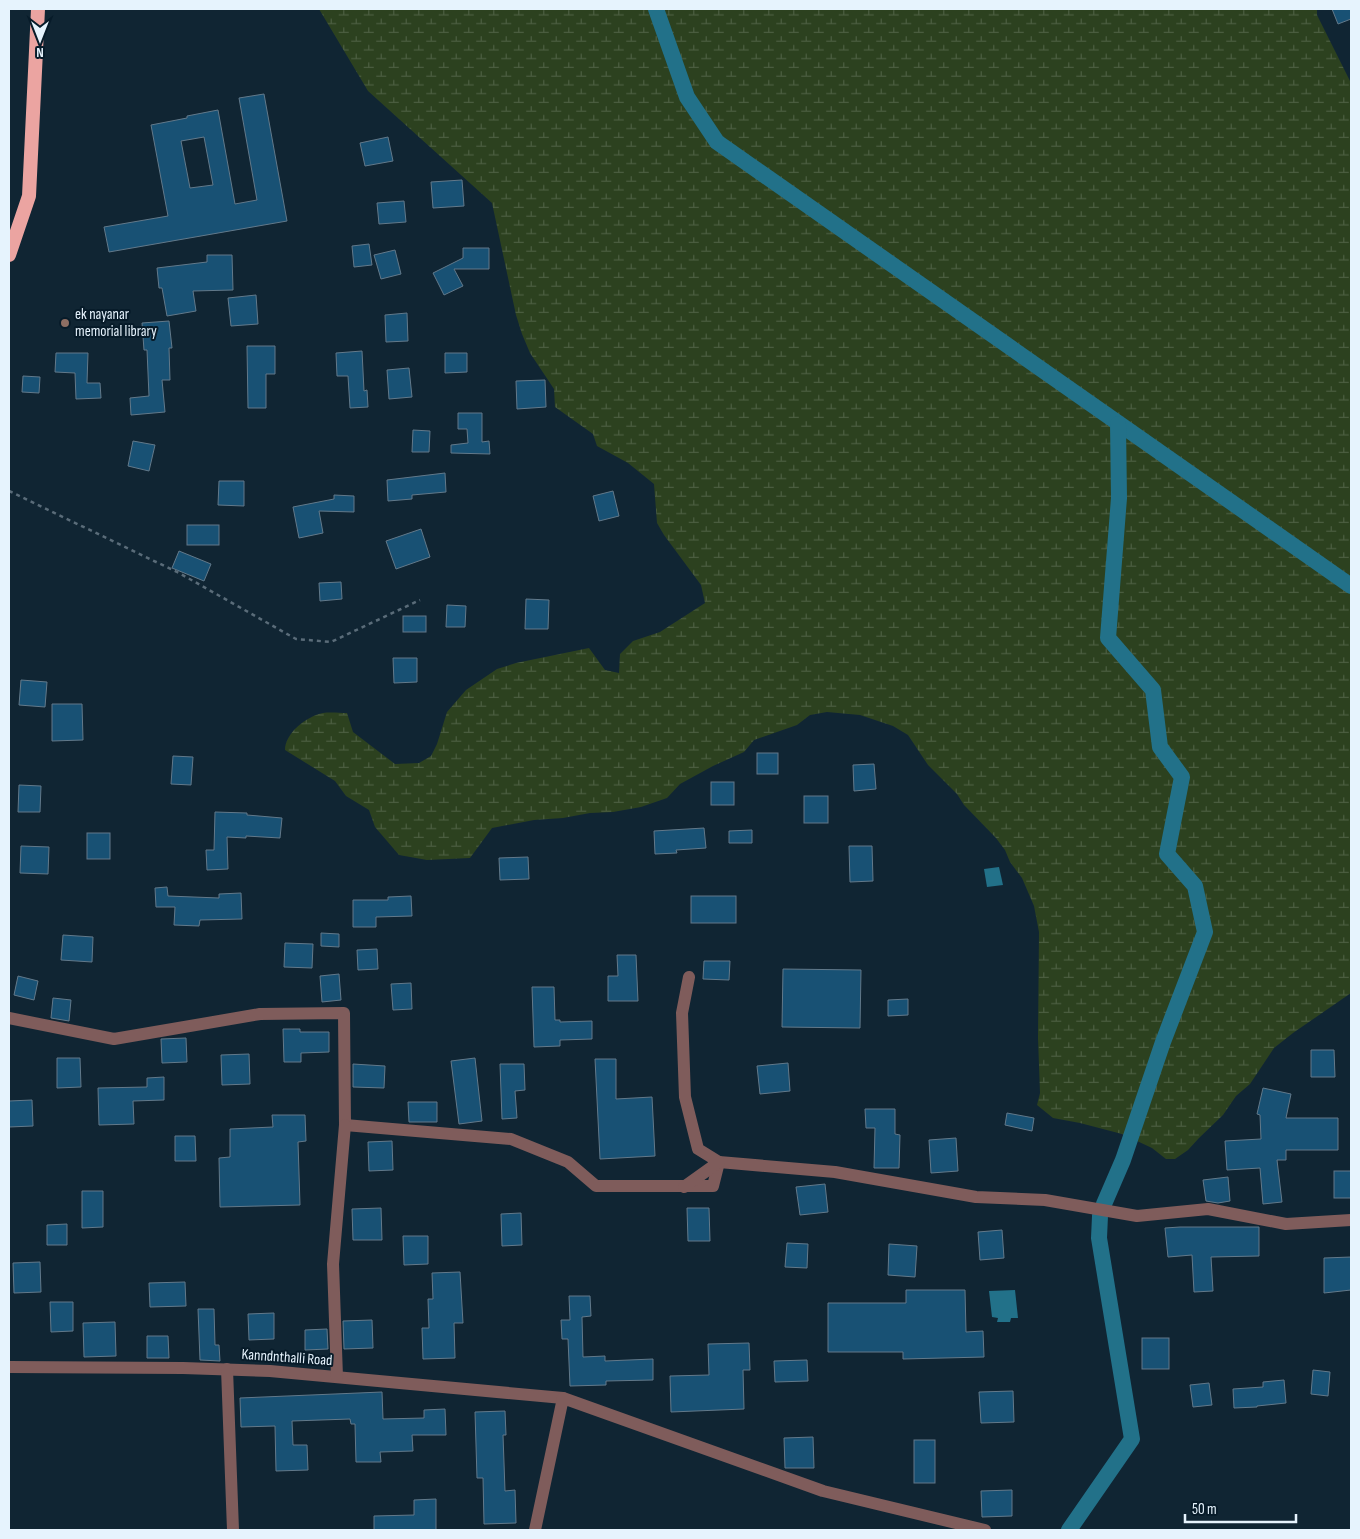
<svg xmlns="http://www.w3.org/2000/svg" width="1360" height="1539" viewBox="0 0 1360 1539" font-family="'Sofia Sans Condensed',sans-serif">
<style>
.wetland{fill:url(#wetland-marsh)}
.water{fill:#227189}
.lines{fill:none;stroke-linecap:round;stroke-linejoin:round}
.stream{stroke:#227189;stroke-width:4.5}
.canal{stroke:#227189;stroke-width:16}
.building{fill:#185174;stroke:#62798a;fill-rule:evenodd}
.path{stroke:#5a6c79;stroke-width:2.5;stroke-dasharray:4 4;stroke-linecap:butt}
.minor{stroke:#7f5c5b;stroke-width:12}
.trunk{stroke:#eba4a1;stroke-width:14}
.education-dot{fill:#8d6e63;stroke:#071b29;stroke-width:2}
.labels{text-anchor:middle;stroke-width:4;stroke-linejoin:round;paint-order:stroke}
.poi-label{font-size:15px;fill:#e6f3fd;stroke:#071b29;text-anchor:start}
.street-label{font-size:15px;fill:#e6f3fd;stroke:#071b29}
</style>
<defs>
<pattern id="wetland-marsh" width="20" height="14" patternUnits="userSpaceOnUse" patternTransform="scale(1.25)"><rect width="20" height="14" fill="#2c411f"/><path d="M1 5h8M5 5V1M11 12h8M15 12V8" fill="none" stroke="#4b5d40"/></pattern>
</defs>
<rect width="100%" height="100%" fill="#102533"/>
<!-- wetland -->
<path class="wetland" d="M 319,9 L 1317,9 L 1317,15 L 1351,83 L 1351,993 L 1293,1033 L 1274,1048 L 1250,1084 L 1236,1096 L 1223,1115 L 1199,1138 L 1188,1150 L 1175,1159 L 1166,1159 L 1152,1148 L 1122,1134 L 1080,1123 L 1053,1118 L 1037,1105 L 1040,1093 L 1038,1038 L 1039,932 L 1034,906 L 1022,878 L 1010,862 L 1005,850 L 996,838 L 964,805 L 957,794 L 928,765 L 908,735 L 893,726 L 860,715 L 827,712 L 810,715 L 797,725 L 754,740 L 744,752 L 713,766 L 680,784 L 667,798 L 641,807 L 613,812 L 590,813 L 563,818 L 534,820 L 492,828 L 470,858 L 427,860 L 399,855 L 375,827 L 369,810 L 346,796 L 335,781 L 285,750 C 285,733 307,716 323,713 C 330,712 340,713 347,713 L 353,732 L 395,764 L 419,763 L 431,756 L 437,744 L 447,712 L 466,690 L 497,669 L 516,663 L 589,648 L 605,670 L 619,673 L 620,654 L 633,641 L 660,632 L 705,603 L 701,585 L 664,535 L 657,523 L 654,484 L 628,463 L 597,446 L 593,434 L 555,407 L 554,389 L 530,353 L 522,334 L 516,315 L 492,203 L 368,91 Z"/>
<!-- water -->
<g class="water">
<path d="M 999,867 L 1003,885 L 987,887 L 984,869 Z"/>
<path d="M 1015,1290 L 1018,1318 L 1011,1318 L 1010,1322 L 997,1322 L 998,1318 L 992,1317 L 989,1291 Z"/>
</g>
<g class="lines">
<!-- stream -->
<path class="stream" d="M 1107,1198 L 1117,1177"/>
<!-- canal -->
<g class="canal">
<path d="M 656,9 L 687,97 L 717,142 L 1351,586"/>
<path d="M 1104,1204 L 1123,1160 L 1163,1042 L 1205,932 L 1195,886 L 1167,854 L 1182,777 L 1160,747 L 1153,690 L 1108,638 L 1119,498 L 1118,424"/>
<path d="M 1069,1530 L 1132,1439 L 1099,1238 L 1100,1216"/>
</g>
</g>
<!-- building -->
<g class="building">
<path d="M 1332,9 L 1351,9 L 1351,19 L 1338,24 Z"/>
<path d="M 264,94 L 287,221 L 109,252 L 104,227 L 168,216 L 151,125 L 187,118 L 187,116 L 218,110 L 235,204 L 257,200 L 239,98 ZM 204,137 L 213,185 L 190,188 L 181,141 Z"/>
<path d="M 388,137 L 393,161 L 365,166 L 360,143 Z"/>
<path d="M 462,180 L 464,206 L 433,208 L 431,182 Z"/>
<path d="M 404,201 L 406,222 L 379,224 L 377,203 Z"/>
<path d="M 369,244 L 372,265 L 354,267 L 352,246 Z"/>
<path d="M 463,248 L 489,248 L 489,269 L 454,269 L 463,286 L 444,295 L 433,273 L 463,258 Z"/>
<path d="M 395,250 L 401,274 L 381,279 L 374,255 Z"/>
<path d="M 207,255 L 232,255 L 233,290 L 193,291 L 196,311 L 167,316 L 162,288 L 159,288 L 157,268 L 207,262 Z"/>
<path d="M 256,295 L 258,324 L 231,326 L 228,298 Z"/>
<path d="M 407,313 L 408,341 L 386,342 L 385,315 Z"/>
<path d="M 169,321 L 172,348 L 169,348 L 170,380 L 162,380 L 165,412 L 131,415 L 130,398 L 149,396 L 147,350 L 144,350 L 142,323 Z"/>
<path d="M 247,346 L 275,346 L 275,374 L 266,374 L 266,408 L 248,408 Z"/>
<path d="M 362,351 L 364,391 L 367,390 L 368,407 L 350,408 L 348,376 L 337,376 L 336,353 Z"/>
<path d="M 56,353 L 88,353 L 87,383 L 100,383 L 101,398 L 76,399 L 75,373 L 55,372 Z"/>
<path d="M 445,353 L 467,353 L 467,372 L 445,373 Z"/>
<path d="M 409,368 L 412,397 L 389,399 L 387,370 Z"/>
<path d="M 23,376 L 40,377 L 39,393 L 22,392 Z"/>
<path d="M 545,380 L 546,407 L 517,409 L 516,381 Z"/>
<path d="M 458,413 L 482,413 L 482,442 L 489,441 L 490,454 L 451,453 L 451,445 L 468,443 L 467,429 L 458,429 Z"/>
<path d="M 413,430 L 430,431 L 429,452 L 412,452 Z"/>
<path d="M 133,441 L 155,445 L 149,471 L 128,466 Z"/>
<path d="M 445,473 L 446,492 L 412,495 L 412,499 L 388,501 L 387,480 Z"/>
<path d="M 219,481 L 244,481 L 244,506 L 218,505 Z"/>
<path d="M 613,491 L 619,516 L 599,521 L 593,496 Z"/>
<path d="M 334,495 L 354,496 L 354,512 L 319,511 L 323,533 L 299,538 L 293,507 L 334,499 Z"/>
<rect x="187" y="525" width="32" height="20"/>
<path d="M 421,529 L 430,557 L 396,569 L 386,541 Z"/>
<path d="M 179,551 L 211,564 L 204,581 L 172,568 Z"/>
<path d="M 341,582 L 342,599 L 320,601 L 319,583 Z"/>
<path d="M 526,599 L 549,600 L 548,629 L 525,629 Z"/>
<path d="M 447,605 L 466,606 L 465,627 L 446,627 Z"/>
<rect x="403" y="616" width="23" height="16"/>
<path d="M 393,658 L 417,658 L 417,682 L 394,683 Z"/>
<path d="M 21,680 L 47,682 L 45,707 L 19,705 Z"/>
<path d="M 52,704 L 82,704 L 83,740 L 52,741 Z"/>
<rect x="757" y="753" width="21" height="21"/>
<path d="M 173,756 L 193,757 L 191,785 L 171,784 Z"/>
<path d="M 874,764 L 876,789 L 854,791 L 853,765 Z"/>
<rect x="711" y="782" width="23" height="23"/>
<path d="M 19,785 L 41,786 L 40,812 L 18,812 Z"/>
<rect x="804" y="796" width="24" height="27"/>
<path d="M 215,812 L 247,813 L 247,815 L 282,818 L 280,838 L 246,836 L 246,838 L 227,837 L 228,869 L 207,870 L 206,850 L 214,850 Z"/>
<path d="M 704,828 L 706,848 L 676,850 L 677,853 L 655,854 L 654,831 Z"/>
<path d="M 752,830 L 752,843 L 729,843 L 729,831 Z"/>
<rect x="87" y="833" width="23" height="26"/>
<path d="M 21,846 L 49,847 L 48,874 L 20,873 Z"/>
<path d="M 849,846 L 872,846 L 873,881 L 850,882 Z"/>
<path d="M 528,857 L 529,879 L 500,880 L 499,858 Z"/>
<path d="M 167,887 L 168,896 L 219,898 L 219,894 L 241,893 L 242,919 L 200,920 L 199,926 L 174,925 L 175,907 L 156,907 L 155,888 Z"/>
<path d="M 411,896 L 412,916 L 376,917 L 376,927 L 353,927 L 353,900 L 388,900 L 388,897 Z"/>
<rect x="691" y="896" width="45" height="27"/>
<path d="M 321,933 L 339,934 L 339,947 L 321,946 Z"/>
<path d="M 63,935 L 93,937 L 92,962 L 61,960 Z"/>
<path d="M 285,943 L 313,944 L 312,968 L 284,967 Z"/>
<path d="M 377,949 L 378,969 L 358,970 L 357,950 Z"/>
<path d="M 617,955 L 636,955 L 638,1001 L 608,1001 L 608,976 L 618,976 Z"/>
<path d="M 704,961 L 730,961 L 729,980 L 703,979 Z"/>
<path d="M 783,969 L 861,970 L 860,1028 L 782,1027 Z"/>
<path d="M 339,974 L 341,1000 L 322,1002 L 320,976 Z"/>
<path d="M 18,976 L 38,981 L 34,1000 L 14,995 Z"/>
<path d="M 411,983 L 412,1009 L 393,1010 L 391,984 Z"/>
<path d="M 532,987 L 554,987 L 555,1020 L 560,1020 L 560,1022 L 592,1021 L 592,1039 L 560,1040 L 560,1046 L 534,1047 Z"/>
<path d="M 53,998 L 71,1000 L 69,1021 L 51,1018 Z"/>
<path d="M 908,999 L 908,1015 L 888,1016 L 888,1000 Z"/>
<path d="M 283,1029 L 300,1029 L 300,1032 L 329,1032 L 329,1052 L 301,1053 L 301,1062 L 284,1062 Z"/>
<path d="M 186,1038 L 187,1062 L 162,1063 L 161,1039 Z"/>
<path d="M 1311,1050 L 1334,1050 L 1335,1077 L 1311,1077 Z"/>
<path d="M 249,1054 L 250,1084 L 222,1085 L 221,1055 Z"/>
<path d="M 57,1058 L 80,1058 L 81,1087 L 57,1088 Z"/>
<path d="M 475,1058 L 482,1121 L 459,1124 L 451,1061 Z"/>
<path d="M 595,1059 L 616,1059 L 616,1099 L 652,1097 L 655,1156 L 600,1159 Z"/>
<path d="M 788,1063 L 790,1091 L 760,1094 L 757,1066 Z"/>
<path d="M 353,1064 L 385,1066 L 384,1088 L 353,1087 Z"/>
<path d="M 500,1064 L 524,1064 L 525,1090 L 515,1091 L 517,1118 L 502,1119 Z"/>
<path d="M 164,1077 L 164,1100 L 133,1101 L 134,1124 L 99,1125 L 98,1088 L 147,1087 L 147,1078 Z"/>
<path d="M 1263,1088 L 1291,1094 L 1286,1118 L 1338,1118 L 1338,1150 L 1286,1150 L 1286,1160 L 1277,1160 L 1282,1202 L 1263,1204 L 1260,1168 L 1227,1170 L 1225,1141 L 1261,1139 L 1260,1115 L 1257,1114 Z"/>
<path d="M 32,1100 L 33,1126 L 9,1127 L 9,1101 Z"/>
<path d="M 408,1102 L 437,1102 L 437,1122 L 409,1122 Z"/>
<path d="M 865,1109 L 895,1109 L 895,1134 L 900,1135 L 899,1168 L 874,1168 L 875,1128 L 866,1128 Z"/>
<path d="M 1007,1113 L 1034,1118 L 1032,1131 L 1005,1125 Z"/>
<path d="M 272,1115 L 305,1115 L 306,1141 L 298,1142 L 300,1205 L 220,1207 L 219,1158 L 230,1157 L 230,1129 L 273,1127 Z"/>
<path d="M 175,1136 L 195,1136 L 196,1161 L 175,1161 Z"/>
<path d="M 956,1138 L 958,1171 L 931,1173 L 929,1140 Z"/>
<path d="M 392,1141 L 393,1170 L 369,1171 L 368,1142 Z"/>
<rect x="1334" y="1171" width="17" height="27"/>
<path d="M 1228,1177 L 1230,1201 L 1218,1203 L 1206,1201 L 1203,1180 Z"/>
<path d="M 825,1184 L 828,1212 L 800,1215 L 796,1187 Z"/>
<path d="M 82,1191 L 103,1191 L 103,1227 L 82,1228 Z"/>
<path d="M 381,1208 L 382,1240 L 353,1240 L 352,1209 Z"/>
<path d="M 687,1208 L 709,1208 L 710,1241 L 688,1241 Z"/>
<path d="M 521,1213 L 522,1245 L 502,1246 L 501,1214 Z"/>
<path d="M 67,1224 L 67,1245 L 47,1245 L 47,1225 Z"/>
<path d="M 1180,1227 L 1259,1227 L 1259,1256 L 1211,1257 L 1213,1291 L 1194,1292 L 1192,1255 L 1168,1257 L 1165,1228 Z"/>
<path d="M 1002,1230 L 1004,1258 L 980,1260 L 978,1232 Z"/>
<path d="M 403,1236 L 428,1236 L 428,1264 L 404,1265 Z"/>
<path d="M 787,1243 L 808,1244 L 807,1268 L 785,1267 Z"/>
<path d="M 889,1244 L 917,1246 L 915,1277 L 888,1275 Z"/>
<path d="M 1351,1257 L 1351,1290 L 1324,1293 L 1324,1258 Z"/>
<path d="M 40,1262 L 41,1292 L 14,1293 L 13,1263 Z"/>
<path d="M 460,1272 L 463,1323 L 454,1323 L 455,1358 L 423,1359 L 422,1328 L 429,1328 L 428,1299 L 433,1299 L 432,1273 Z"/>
<path d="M 185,1282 L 186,1306 L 150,1307 L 149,1283 Z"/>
<path d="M 906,1290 L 965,1290 L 966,1332 L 983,1331 L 984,1357 L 903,1359 L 903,1352 L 828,1352 L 828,1303 L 906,1303 Z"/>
<path d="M 569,1296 L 590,1296 L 591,1316 L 582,1317 L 583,1357 L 605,1356 L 605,1361 L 653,1359 L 653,1380 L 606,1381 L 606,1385 L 570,1386 L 568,1339 L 562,1339 L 561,1320 L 570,1320 Z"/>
<path d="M 50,1302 L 73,1302 L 73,1331 L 51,1332 Z"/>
<path d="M 198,1309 L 214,1309 L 215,1345 L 219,1345 L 220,1361 L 200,1360 Z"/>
<path d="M 274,1313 L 274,1339 L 249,1340 L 248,1314 Z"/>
<path d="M 372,1320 L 373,1348 L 344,1349 L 343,1321 Z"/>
<path d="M 115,1322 L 116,1356 L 84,1357 L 83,1323 Z"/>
<path d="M 327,1329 L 328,1349 L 305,1350 L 305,1330 Z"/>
<path d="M 147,1336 L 168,1336 L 169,1358 L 147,1358 Z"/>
<rect x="1142" y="1338" width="27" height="31"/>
<path d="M 749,1343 L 750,1370 L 743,1370 L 744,1409 L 671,1412 L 670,1376 L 709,1375 L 708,1344 Z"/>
<path d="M 807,1360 L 808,1381 L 775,1382 L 774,1361 Z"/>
<path d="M 1313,1370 L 1330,1372 L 1328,1396 L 1311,1394 Z"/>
<path d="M 1284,1380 L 1286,1403 L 1257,1406 L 1257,1407 L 1234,1408 L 1233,1389 L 1263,1387 L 1263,1382 Z"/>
<path d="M 1209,1383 L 1212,1405 L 1193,1407 L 1190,1385 Z"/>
<path d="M 1013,1391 L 1014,1422 L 981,1423 L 979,1392 Z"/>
<path d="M 382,1392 L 383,1419 L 424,1418 L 424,1410 L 445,1409 L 446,1435 L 412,1435 L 413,1451 L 380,1452 L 381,1462 L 356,1462 L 355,1424 L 351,1424 L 350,1419 L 292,1421 L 293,1445 L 307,1445 L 308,1470 L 276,1471 L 275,1426 L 241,1427 L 240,1398 Z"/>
<path d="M 505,1411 L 506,1435 L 503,1435 L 505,1491 L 515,1490 L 516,1523 L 484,1524 L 483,1478 L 477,1478 L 475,1412 Z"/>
<path d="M 813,1437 L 814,1468 L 785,1468 L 784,1438 Z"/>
<rect x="914" y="1440" width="21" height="43"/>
<path d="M 1012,1490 L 1012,1516 L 982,1517 L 981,1491 Z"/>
<path d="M 436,1499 L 436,1530 L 374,1530 L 374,1516 L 414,1515 L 414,1500 Z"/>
</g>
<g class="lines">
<!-- path -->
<path class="path" d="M 9,491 L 179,573 L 296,639 L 331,642 L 420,600"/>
<!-- minor -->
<g class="minor">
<path d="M 9,1018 L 114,1039 L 260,1014 L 344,1013 L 345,1125 L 511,1139 L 568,1162 L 596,1186 L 713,1186 L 719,1162 L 835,1172 L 976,1197 L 1045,1200 L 1137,1216 L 1208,1209 L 1286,1224 L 1351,1220"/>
<path d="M 684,1187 L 719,1162 L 698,1149 L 685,1097 L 682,1013 L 689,977"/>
<path d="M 9,1367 L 183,1368 L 270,1371 L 563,1398"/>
<path d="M 227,1369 L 233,1530"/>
<path d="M 337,1377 L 333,1264 L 345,1125"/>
<path d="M 535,1530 L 563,1398 L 823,1491 L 985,1530"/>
</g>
<!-- trunk -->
<path class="trunk" d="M 9,255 L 29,196 L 38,9"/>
</g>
<!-- markers -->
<circle class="education-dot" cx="65" cy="323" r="5"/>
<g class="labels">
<!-- poi labels -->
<g class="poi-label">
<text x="75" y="319">ek nayanar<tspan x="75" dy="17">memorial library</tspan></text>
</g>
<!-- street labels -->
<g class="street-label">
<text transform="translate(287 1357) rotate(4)" y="5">Kanndnthalli Road</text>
</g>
</g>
<!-- border -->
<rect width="1360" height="1539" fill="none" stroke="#e6f3fd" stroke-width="20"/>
<!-- north arrow -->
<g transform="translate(40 40) rotate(180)" stroke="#071b29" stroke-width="4" paint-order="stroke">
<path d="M0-4L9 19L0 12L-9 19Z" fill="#e6f3fd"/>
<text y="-8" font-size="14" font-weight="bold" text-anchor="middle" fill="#e6f3fd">N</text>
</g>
<!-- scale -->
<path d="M1185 1514v8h111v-8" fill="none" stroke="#e6f3fd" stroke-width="2.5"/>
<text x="1192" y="1514" font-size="15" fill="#e6f3fd" stroke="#071b29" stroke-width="4" paint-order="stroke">50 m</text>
</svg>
